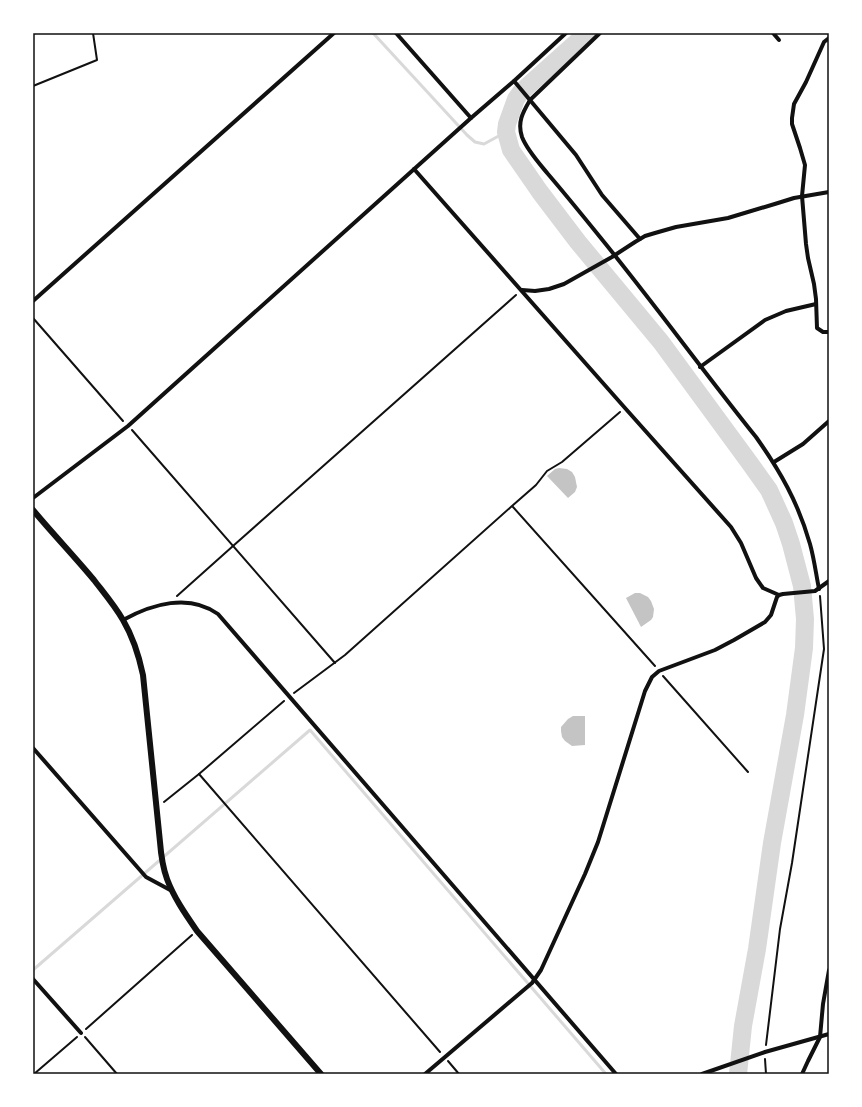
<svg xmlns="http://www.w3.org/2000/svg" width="862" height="1107" viewBox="0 0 862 1107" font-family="'PT Serif',serif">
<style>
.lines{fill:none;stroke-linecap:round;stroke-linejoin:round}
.stream{stroke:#d9d9d9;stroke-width:3}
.river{stroke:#d9d9d9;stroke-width:18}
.building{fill:#c4c4c4}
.path{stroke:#111;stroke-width:2}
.minor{stroke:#111;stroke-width:4}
.tertiary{stroke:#111;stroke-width:6}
.neatline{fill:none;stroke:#111;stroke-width:1.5}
</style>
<rect width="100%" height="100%" fill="#fff"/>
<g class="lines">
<!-- stream -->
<g class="stream">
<path d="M 373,33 L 467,135 L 475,142 L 484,144 L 506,132"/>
<path d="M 33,34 L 36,33"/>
<path d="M 33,970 L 310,730 L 606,1074"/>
</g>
<!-- river -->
<path class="river" d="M 587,33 L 521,92 L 516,99 L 507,124 L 506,132 L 511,150 L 540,192 L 578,242 L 661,342 L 749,462 L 769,490 L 784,523 L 791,544 L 802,586 L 805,619 L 804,648 L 795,715 L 772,843 L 757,949 L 743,1026 L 738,1074"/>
</g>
<!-- building -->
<g class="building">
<path d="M 559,468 L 567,469 L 572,472 L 575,477 L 577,487 L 575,492 L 568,498 L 547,476 L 555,469 Z"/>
<path d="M 635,593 L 640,593 L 648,597 L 651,601 L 654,609 L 653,617 L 651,620 L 641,627 L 626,598 Z"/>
<path d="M 573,716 L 585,716 L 585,745 L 572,746 L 565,741 L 562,737 L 561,731 L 561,727 L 568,719 Z"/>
</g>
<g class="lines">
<!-- path -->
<g class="path">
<path d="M 33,86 L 97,60 L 93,33"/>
<path d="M 33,318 L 123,421"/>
<path d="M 132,430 L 335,663"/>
<path d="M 513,507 L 655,666"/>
<path d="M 177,596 L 233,546 L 516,295"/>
<path d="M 663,676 L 748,772"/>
<path d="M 294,693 L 345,655 L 512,506 L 536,485 L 547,471 L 562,462 L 620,412"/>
<path d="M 199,774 L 440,1052"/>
<path d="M 164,802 L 199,774 L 284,701"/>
<path d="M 86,1029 L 192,935"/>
<path d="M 85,1037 L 117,1074"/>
<path d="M 766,1045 L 780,929 L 792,863 L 824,649 L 820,596"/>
<path d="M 765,1059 L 766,1074"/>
<path d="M 448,1061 L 459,1074"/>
<path d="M 34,1074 L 77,1037"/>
</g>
<!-- minor -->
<g class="minor">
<path d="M 396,33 L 471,118"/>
<path d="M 600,33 L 530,100 C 523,112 517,122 522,137 C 527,150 539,163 548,174 C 566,195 583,216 600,237 C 653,302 703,371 756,437 C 780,471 798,502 810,544 C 814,558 816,574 819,589"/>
<path d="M 773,33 L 779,40"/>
<path d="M 829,38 L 824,42 L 806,82 L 794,104 L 792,118 L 792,124 L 800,148 L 805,165 L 802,196 L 806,244 L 808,258 L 814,284 L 816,299 L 817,328 L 823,332 L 829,332"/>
<path d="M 514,81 L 576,155 L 602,195 L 640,239"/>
<path d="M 414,169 L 625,408 L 731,527 L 741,543 L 756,578 L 763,588 L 779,595"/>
<path d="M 522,290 L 535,291 L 549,289 L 564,284 L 612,257 L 635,242 L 645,236 L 655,233 L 676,227 L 728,218 L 778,203 L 794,198 L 829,192"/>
<path d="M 33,301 L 334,33"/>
<path d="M 700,367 L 765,320 L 786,311 L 816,304"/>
<path d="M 774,462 L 803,444 L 829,421"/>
<path d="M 33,498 L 128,426 L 471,118 L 514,81 L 566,33"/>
<path d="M 123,620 C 152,604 189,593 218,614 L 616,1074"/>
<path d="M 33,748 L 146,877 L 172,891"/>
<path d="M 33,979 L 81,1033"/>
<path d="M 425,1074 L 532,983 L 541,970 L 585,874 L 598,842 L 645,691 L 652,677 L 659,671 L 715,650 L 734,640 L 765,622 L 771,615 L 777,597 L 779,595 L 783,594 L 815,591 L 829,581"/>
<path d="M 702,1074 L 765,1052 L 829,1034"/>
<path d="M 802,1074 L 808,1061 L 820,1037 L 823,1004 L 829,970"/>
</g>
<!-- tertiary -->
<path class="tertiary" d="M 33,510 C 53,534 74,556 94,580 C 104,593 115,606 123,620 C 133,637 139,656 143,675 L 160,842 C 161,855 163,868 167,879 C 174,898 186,915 197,931 L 321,1074"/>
</g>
<!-- border -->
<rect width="862" height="1107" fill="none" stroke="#ffffff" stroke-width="68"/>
<rect x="34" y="34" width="794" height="1039" class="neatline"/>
</svg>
